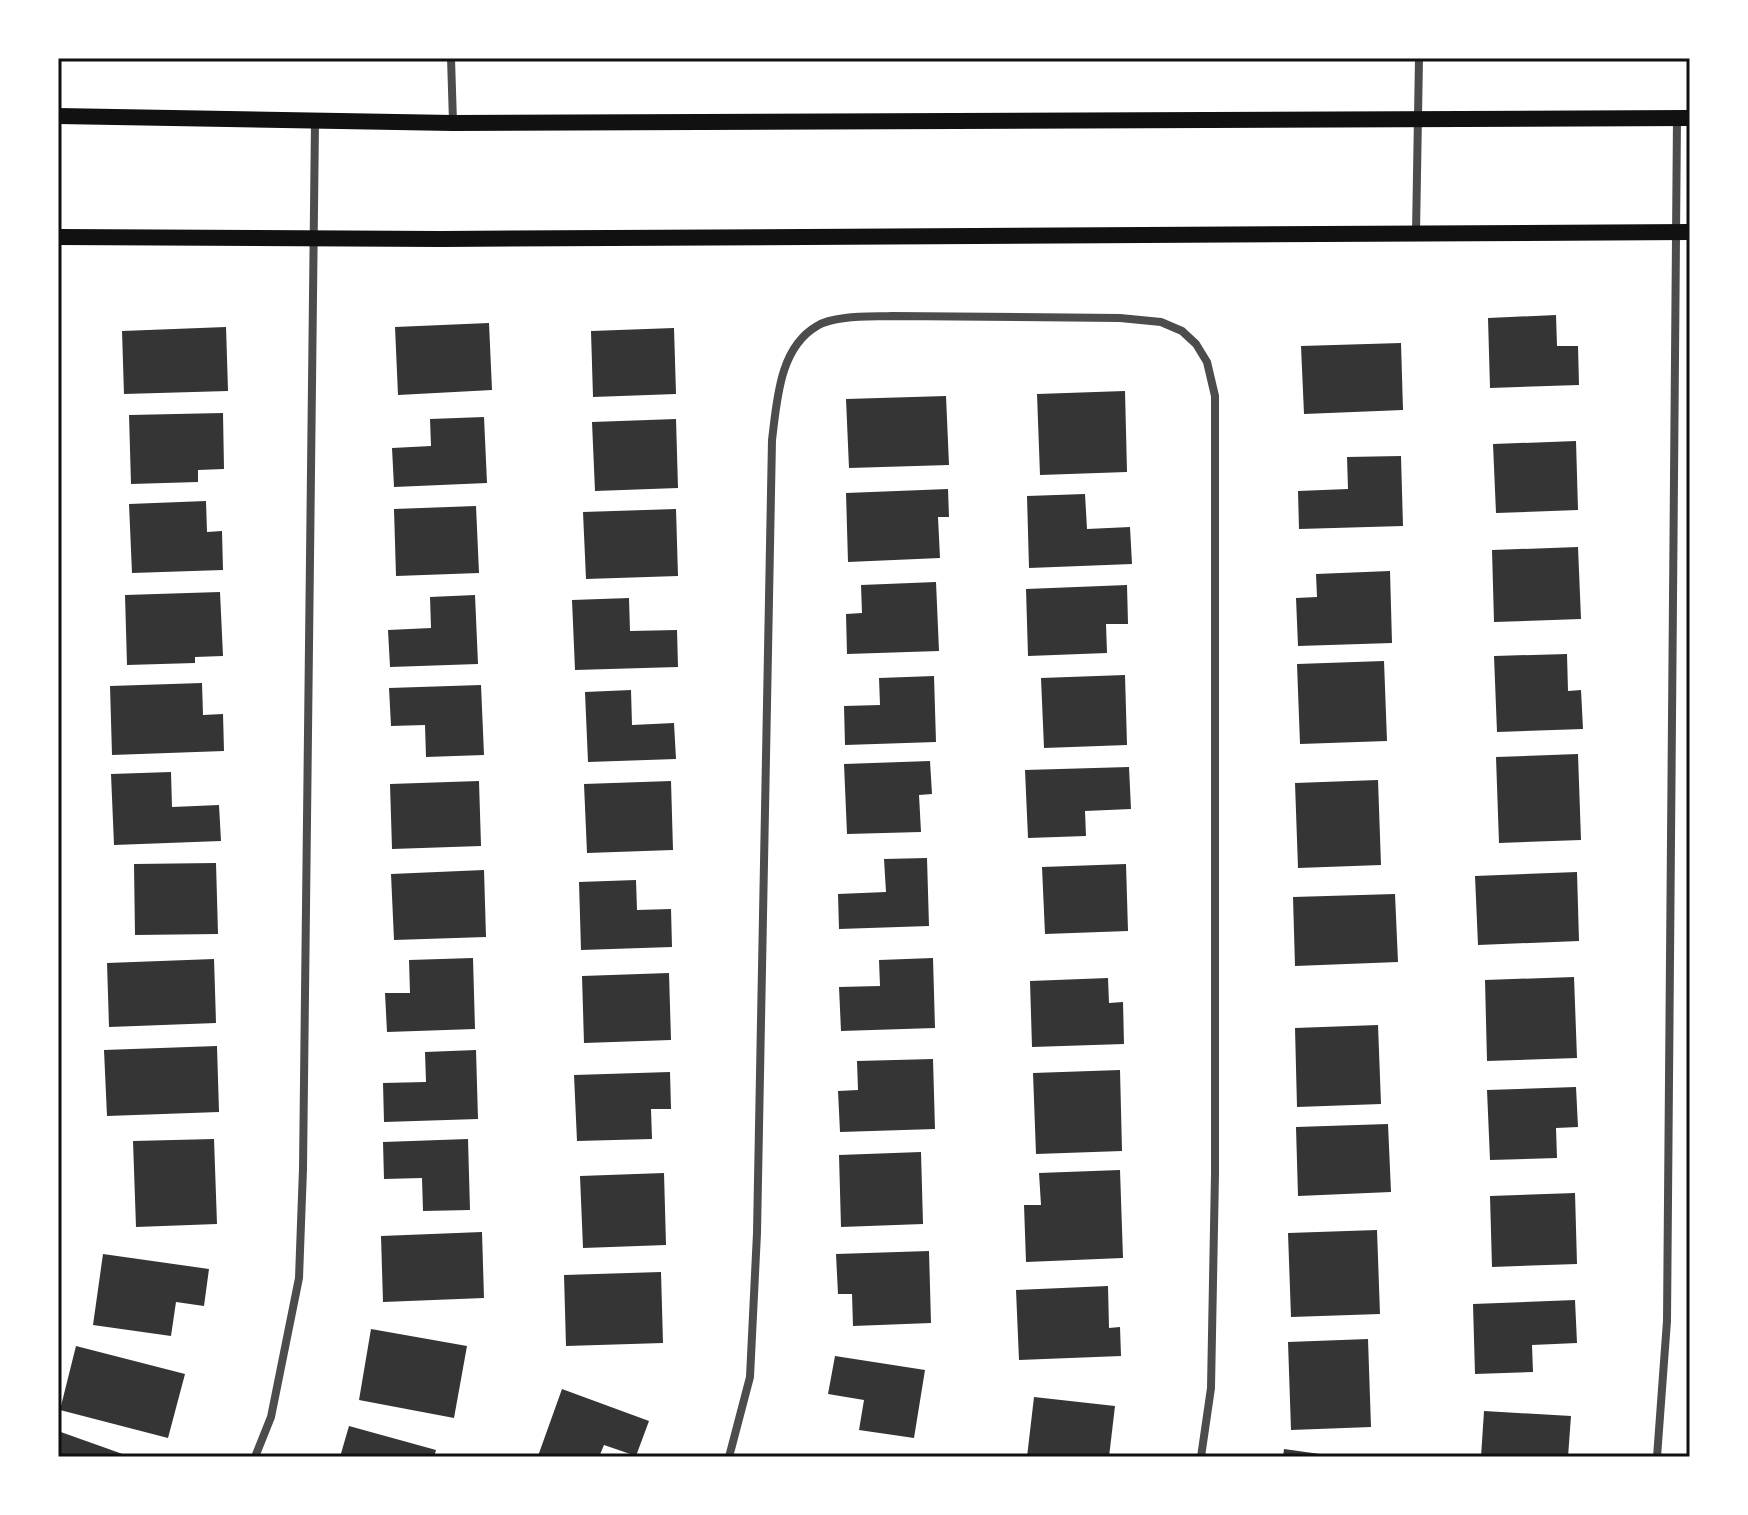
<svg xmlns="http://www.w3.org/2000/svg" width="1748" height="1515" viewBox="0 0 1748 1515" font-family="Ubuntu,sans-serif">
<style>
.building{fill:#353535}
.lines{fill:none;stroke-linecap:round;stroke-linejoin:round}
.minor{stroke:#4c4c4c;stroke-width:8}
.secondary{stroke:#111;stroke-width:16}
.neatline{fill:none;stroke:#111;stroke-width:3}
</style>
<rect width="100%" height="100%" fill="#fff"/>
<!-- building -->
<g class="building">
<path d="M 1556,315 L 1557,346 L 1578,346 L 1579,385 L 1490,388 L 1488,318 Z"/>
<path d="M 489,323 L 492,390 L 398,395 L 395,327 Z"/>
<path d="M 226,327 L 228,391 L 124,394 L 122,331 Z"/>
<path d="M 674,328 L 676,394 L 593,397 L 591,331 Z"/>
<path d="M 1401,343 L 1403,410 L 1304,414 L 1301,346 Z"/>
<path d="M 1125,391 L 1127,472 L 1040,475 L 1037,394 Z"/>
<path d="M 946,396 L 949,465 L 849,468 L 846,399 Z"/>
<path d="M 223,413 L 224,469 L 198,470 L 198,482 L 131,484 L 129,415 Z"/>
<path d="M 484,417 L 487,483 L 394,487 L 392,448 L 431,446 L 430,419 Z"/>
<path d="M 676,419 L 678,488 L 595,491 L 592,422 Z"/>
<path d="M 1576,441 L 1578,510 L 1496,513 L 1493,444 Z"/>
<path d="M 1401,456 L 1403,526 L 1299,529 L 1298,491 L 1348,489 L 1347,457 Z"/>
<path d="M 948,489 L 949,517 L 938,517 L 940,558 L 848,562 L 846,493 Z"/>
<path d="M 1085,494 L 1087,529 L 1130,527 L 1132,564 L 1029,568 L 1027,496 Z"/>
<path d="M 206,501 L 207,532 L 222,531 L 223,570 L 132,573 L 129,504 Z"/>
<path d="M 476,506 L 479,573 L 396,576 L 394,509 Z"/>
<path d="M 676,509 L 678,576 L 586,579 L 583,512 Z"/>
<path d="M 1578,547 L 1581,619 L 1494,622 L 1492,550 Z"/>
<path d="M 1390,571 L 1392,643 L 1298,646 L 1296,598 L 1317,597 L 1316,574 Z"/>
<path d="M 936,582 L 939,651 L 847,654 L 846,614 L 862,613 L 861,585 Z"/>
<path d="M 1127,585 L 1128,624 L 1106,624 L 1107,653 L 1028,656 L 1026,589 Z"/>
<path d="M 220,592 L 223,656 L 195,657 L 195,663 L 127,665 L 125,595 Z"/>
<path d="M 475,595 L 478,664 L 390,667 L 388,630 L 431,628 L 430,597 Z"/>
<path d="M 629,598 L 630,631 L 677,630 L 678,667 L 575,670 L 572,600 Z"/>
<path d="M 1567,654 L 1568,691 L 1581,690 L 1583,729 L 1497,732 L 1494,656 Z"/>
<path d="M 1384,661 L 1387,741 L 1300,744 L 1297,664 Z"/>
<path d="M 1125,675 L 1127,745 L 1044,748 L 1041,678 Z"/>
<path d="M 934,676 L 936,742 L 845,745 L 844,706 L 880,705 L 879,678 Z"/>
<path d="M 202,683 L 203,715 L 223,714 L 224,751 L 112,755 L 110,686 Z"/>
<path d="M 481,685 L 484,755 L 426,757 L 425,725 L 391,726 L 389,688 Z"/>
<path d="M 631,690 L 632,725 L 674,723 L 676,759 L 588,762 L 585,692 Z"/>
<path d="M 1578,754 L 1581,840 L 1499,843 L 1496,757 Z"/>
<path d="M 930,761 L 932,794 L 919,795 L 921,832 L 847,834 L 844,764 Z"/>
<path d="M 1129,767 L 1131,809 L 1085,811 L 1086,836 L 1028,838 L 1025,770 Z"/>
<path d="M 171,772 L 172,807 L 219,805 L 221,841 L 114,845 L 111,774 Z"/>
<path d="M 1378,780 L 1381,865 L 1298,868 L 1295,783 Z"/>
<path d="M 479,781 L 481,846 L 392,849 L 390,784 Z"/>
<path d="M 671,781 L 673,850 L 587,853 L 584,784 Z"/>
<path d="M 927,858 L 929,926 L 839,929 L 838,894 L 886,892 L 884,859 Z"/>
<path d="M 216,863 L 218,934 L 135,935 L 134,864 Z"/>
<path d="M 1126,864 L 1128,931 L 1045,934 L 1042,867 Z"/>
<path d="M 484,870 L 486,937 L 394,940 L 391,874 Z"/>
<path d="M 1577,872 L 1579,941 L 1478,945 L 1475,876 Z"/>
<path d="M 636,880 L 637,910 L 671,909 L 672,947 L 581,950 L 579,882 Z"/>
<path d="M 1395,894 L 1398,962 L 1295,966 L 1293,897 Z"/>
<path d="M 473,958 L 475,1029 L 387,1032 L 385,993 L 410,993 L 409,960 Z"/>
<path d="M 933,958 L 935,1028 L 841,1031 L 839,987 L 880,986 L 879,960 Z"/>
<path d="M 214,959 L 216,1023 L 109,1027 L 107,963 Z"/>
<path d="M 669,973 L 671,1040 L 584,1043 L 582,976 Z"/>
<path d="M 1574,977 L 1577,1058 L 1487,1061 L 1485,980 Z"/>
<path d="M 1108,978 L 1109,1003 L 1123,1002 L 1124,1044 L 1032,1047 L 1030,981 Z"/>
<path d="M 1378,1025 L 1381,1104 L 1297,1107 L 1295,1028 Z"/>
<path d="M 217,1046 L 219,1112 L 107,1116 L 104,1050 Z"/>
<path d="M 476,1050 L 478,1119 L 384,1122 L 383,1083 L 426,1082 L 425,1052 Z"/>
<path d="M 933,1059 L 935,1129 L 840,1132 L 838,1091 L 858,1090 L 857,1061 Z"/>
<path d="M 1120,1070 L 1122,1151 L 1036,1154 L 1033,1073 Z"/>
<path d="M 670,1072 L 671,1109 L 651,1109 L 652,1139 L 577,1141 L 574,1075 Z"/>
<path d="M 1576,1087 L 1578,1127 L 1556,1128 L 1557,1158 L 1490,1160 L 1487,1090 Z"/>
<path d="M 1388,1124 L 1391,1192 L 1298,1196 L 1296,1127 Z"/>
<path d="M 214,1139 L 217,1224 L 136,1227 L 133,1141 Z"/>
<path d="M 468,1139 L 470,1210 L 423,1211 L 422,1178 L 384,1179 L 383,1142 Z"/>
<path d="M 921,1152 L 923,1224 L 841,1227 L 839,1155 Z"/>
<path d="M 1120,1170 L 1123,1258 L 1026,1262 L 1024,1205 L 1041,1205 L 1039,1173 Z"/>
<path d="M 664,1173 L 666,1245 L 583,1248 L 580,1176 Z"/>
<path d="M 1575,1193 L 1577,1264 L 1492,1267 L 1490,1196 Z"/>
<path d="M 1377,1230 L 1380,1314 L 1291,1317 L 1288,1233 Z"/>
<path d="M 482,1232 L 484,1298 L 383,1302 L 381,1236 Z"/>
<path d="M 929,1251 L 931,1323 L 853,1326 L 852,1294 L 838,1294 L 836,1254 Z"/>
<path d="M 103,1254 L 209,1269 L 204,1306 L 176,1302 L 171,1336 L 93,1325 Z"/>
<path d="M 661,1272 L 663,1343 L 566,1346 L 564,1275 Z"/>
<path d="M 1108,1286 L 1109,1328 L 1120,1327 L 1121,1356 L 1019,1360 L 1016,1290 Z"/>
<path d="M 1575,1300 L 1577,1343 L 1532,1345 L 1533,1372 L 1475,1374 L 1473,1304 Z"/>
<path d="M 371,1329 L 467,1346 L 454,1418 L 359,1400 Z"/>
<path d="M 1368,1339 L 1371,1427 L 1291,1430 L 1288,1342 Z"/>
<path d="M 76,1346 L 185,1374 L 168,1438 L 60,1410 Z"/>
<path d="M 835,1356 L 925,1370 L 914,1438 L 859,1430 L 864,1400 L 828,1394 Z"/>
<path d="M 562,1389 L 649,1421 L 636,1456 L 604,1445 L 599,1457 L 538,1456 Z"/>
<path d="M 1034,1397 L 1115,1406 L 1109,1457 L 1027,1457 Z"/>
<path d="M 1484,1411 L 1571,1416 L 1568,1457 L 1481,1457 Z"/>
<path d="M 349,1426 L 436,1450 L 434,1457 L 340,1457 Z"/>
<path d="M 58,1431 L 131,1457 L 58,1457 Z"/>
<path d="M 1284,1449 L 1327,1455 L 1327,1457 L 1283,1457 Z"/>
</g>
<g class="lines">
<!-- minor -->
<g class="minor">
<path d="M 451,58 L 453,122"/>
<path d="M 1416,232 L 1419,58"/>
<path d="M 255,1457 L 271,1417 L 299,1278 L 303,1169 L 315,122"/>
<path d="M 729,1457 L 750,1377 L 757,1233 L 772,440 C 777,401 779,348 817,326 C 834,315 872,317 892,316 L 1120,318 L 1161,322 L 1182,331 L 1196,344 L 1207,362 L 1215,396 L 1215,1174 L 1211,1388 L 1201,1457"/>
<path d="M 1657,1457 L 1667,1321 L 1677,118"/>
</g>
<!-- secondary -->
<g class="secondary">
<path d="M 58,116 L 453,123 L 1690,118"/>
<path d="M 58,237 L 441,239 L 1690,232"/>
</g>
</g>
<!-- border -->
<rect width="1748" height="1515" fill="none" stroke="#ffffff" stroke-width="120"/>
<rect x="60" y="60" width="1628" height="1395" class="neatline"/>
</svg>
